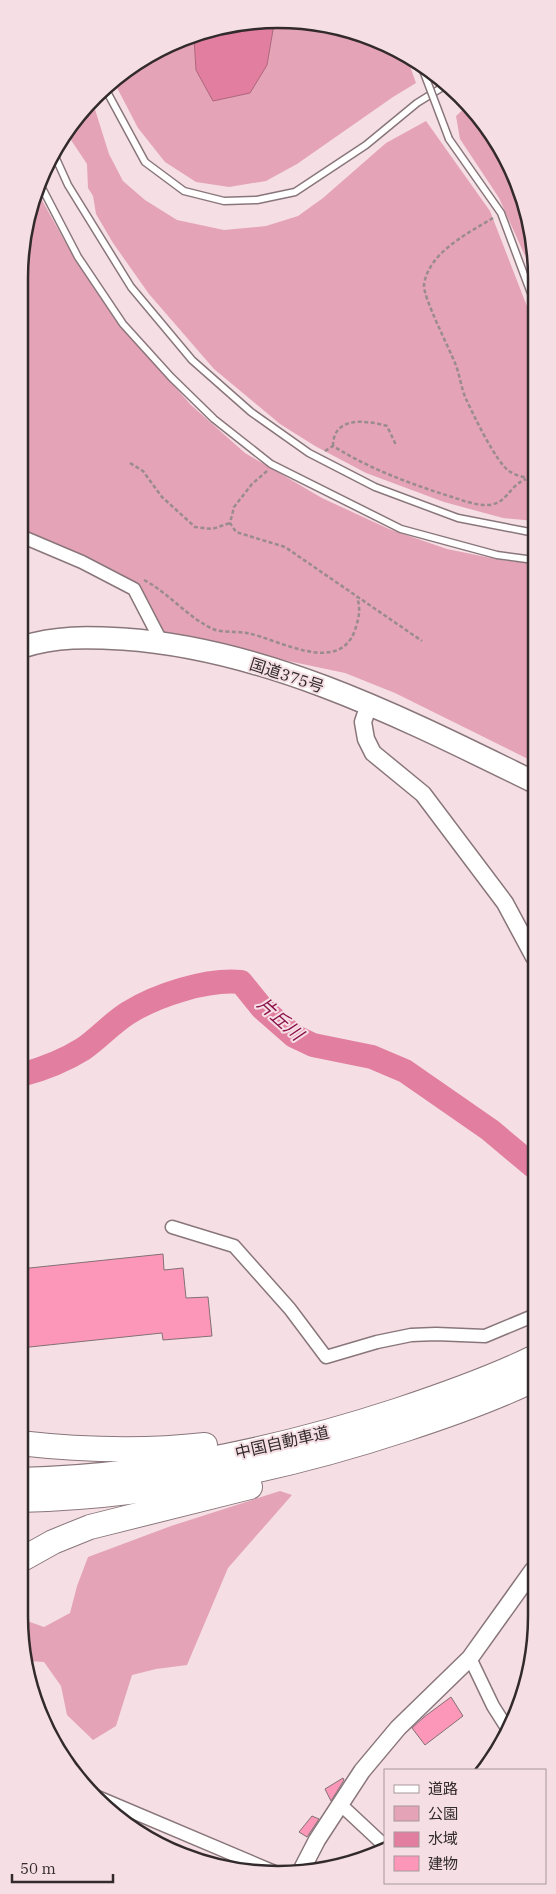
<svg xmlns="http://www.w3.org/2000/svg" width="556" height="1894" viewBox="0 0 556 1894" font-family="'IBM Plex Serif','Noto Sans JP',serif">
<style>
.green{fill:#e4a3b7}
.water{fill:#e27fa0;stroke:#ad667d}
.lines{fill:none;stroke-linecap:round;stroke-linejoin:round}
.river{stroke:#e27fa0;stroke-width:24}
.building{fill:#fd97b9;stroke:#837075}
.service-casing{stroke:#89767b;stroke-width:9}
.minor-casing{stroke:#89767b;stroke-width:15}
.tertiary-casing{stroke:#89767b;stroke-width:19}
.trunk-casing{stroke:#89767b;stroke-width:24}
.motorway-casing{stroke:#89767b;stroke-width:26}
.path{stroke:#9a8b8f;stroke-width:2.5;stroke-dasharray:4 2.5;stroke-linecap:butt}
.service{stroke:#fff;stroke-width:6}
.minor{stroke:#fff;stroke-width:12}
.tertiary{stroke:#fff;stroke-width:16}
.trunk{stroke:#fff;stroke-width:21}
.motorway{stroke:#fff;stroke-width:24}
.service-bridge-casing{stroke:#89767b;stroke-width:9;stroke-linecap:butt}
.service-bridge{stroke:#fff;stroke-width:6}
.labels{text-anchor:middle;stroke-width:4;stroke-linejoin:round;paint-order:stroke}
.street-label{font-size:16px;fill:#322a2c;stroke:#f5dfe5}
.water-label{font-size:18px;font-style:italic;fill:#8a114a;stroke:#f5dfe5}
.rim{fill:none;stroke:#322a2c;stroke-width:2.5}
</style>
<rect width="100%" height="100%" fill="#f5dfe5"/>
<!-- green -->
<g class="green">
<path d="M 274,24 L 328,24 L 405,52 L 416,83 L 393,97 L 297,164 L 266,181 L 229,187 L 196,182 L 165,162 L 138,128 L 114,82 L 134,63 L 194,38 L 196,70 L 267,65 Z"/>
<path d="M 93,103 L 109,154 L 123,181 L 145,200 L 177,220 L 224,230 L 266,226 L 298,216 L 323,198 L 386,143 L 426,121 L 490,211 L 535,327 L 535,521 L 503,518 L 444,502 L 366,473 L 315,446 L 280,424 L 214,369 L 149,294 L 113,243 L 96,214 L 93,196 L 88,188 L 87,164 L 65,131 Z"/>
<path d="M 469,104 L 511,164 L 535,244 L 535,273 L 530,267 L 499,198 L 460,139 L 456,116 Z"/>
<path d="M 38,193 L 74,258 L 116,321 L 191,405 L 245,453 L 322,498 L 389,529 L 447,549 L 501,560 L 534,564 L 534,762 L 395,693 L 345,673 L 161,634 C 155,621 148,598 138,588 C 118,566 53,545 23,533 L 24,228 Z"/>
<path d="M 280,1491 L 292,1495 L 228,1568 L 187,1665 L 156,1669 L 132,1675 L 116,1726 L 93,1740 L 67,1715 L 61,1686 L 44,1662 L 28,1661 L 19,1618 L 44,1627 L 70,1613 L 77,1586 L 88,1557 L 171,1526 Z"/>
</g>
<!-- water -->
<path class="water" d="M 227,24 L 274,24 L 267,65 L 250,93 L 213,101 L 196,70 L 194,38 Z"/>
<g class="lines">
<!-- river -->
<path class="river" d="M 21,1075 C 43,1069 64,1061 83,1049 C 99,1038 112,1023 128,1013 C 157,995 206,979 241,982 L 262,1008 L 294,1036 L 313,1045 L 372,1057 L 405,1071 L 490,1130 L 533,1166"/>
</g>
<!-- building -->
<g class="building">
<path d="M 163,1254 L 164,1270 L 183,1268 L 186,1298 L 208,1297 L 212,1336 L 163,1340 L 162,1333 L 20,1348 L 20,1269 Z"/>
<path d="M 451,1697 L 463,1716 L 425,1745 L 412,1728 L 424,1717 Z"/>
<path d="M 343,1778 L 344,1780 L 331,1801 L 325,1789 Z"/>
<path d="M 312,1816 L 319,1819 L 307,1837 L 299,1832 Z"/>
</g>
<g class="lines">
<!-- service casing -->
<g class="service-casing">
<g id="service">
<path d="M 106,90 L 145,162 L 184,191 L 224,201 L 257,200 L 295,192 L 366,145 L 417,103 L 446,85"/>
<path d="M 449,139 L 501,213 L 535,304"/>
<path d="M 54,154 L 68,185 L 131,287 L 192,360 L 251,412 L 309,453 L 375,487 L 458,518 L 535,533"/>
<path d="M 41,186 L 78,257 L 123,324 L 171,377 L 214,419 L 271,464 L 401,529 L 497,555 L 534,560"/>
</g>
</g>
<!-- minor casing -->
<g class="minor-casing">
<g id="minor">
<path d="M 23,537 L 82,562 L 134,589 L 162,643"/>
<path d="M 172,1227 L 234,1246 L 290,1309 L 326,1357 L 377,1342 L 411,1335 L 436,1334 L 485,1336 L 533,1316"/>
<path d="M 470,1658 L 493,1706 L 507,1728"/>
<path d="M 95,1796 L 277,1873"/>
<path d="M 340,1804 L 385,1846"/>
</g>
</g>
<!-- tertiary casing -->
<g class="tertiary-casing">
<g id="tertiary">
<path d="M 369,704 L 363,722 L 366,739 L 373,753 L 423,794 L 505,903 L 534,957"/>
<path d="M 301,1871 L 317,1840 L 362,1771 L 398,1728 L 470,1658 L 533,1570"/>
</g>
</g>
<!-- trunk casing -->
<g class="trunk-casing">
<path id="trunk" d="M 22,647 C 57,636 87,637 123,639 C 269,649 405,719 534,782"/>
</g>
<!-- motorway casing -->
<g class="motorway-casing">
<g id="motorway">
<path d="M 19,1443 C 81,1450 143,1452 205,1445"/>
<path d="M 19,1480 C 147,1477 277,1450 399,1410 C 444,1395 490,1379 533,1358"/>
<path d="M 19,1500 C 150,1497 282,1470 406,1429 C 449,1415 492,1400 533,1380"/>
<path d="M 19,1561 L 53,1542 L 90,1527 L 250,1487"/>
</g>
</g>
<!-- path -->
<g class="path">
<path d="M 493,218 C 468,233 428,253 424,285 C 423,297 449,348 455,363 C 460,375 461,388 466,399 C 474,416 496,462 509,471 C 516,476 527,478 535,479"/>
<path d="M 333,446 C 333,416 366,420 387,426 L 396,445"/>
<path d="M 325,451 L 333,446 C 370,469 408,483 449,496 C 462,500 476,506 490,505 C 508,502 508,487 526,479"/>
<path d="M 130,463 L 143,471 L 162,497 L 195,527 L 212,529 L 230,523"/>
<path d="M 267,471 L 252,484 L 234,507 L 230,523 L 236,532 L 285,547 L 422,641"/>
<path d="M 144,580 C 169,593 187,617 213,629 C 222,633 236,631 247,633 C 278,639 339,676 355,630 C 359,618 361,609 357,597"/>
</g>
<!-- service -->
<use href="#service" class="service"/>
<!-- minor -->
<use href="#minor" class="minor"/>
<!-- tertiary -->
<use href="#tertiary" class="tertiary"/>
<!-- trunk -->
<use href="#trunk" class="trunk"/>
<!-- motorway -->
<use href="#motorway" class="motorway"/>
<!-- service-bridge casing -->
<g class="service-bridge-casing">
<path id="service-bridge" d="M 421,65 L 449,139"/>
</g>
<!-- service-bridge -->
<use href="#service-bridge" class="service-bridge"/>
</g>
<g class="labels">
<!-- street labels -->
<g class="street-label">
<text transform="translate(287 675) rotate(18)" y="6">国道375号</text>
<text transform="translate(282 1442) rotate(-13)" y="6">中国自動車道</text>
</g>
<!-- water labels -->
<g class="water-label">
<text transform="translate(280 1019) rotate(42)" y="6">片丘川</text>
</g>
</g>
<!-- crop -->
<path d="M0 0H556V1894H0ZM278 28H278A250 250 0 0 1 528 278V1616A250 250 0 0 1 278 1866H278A250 250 0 0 1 28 1616V278A250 250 0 0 1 278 28Z" fill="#f5dfe5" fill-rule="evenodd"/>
<path class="rim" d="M278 28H278A250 250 0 0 1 528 278V1616A250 250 0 0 1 278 1866H278A250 250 0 0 1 28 1616V278A250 250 0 0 1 278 28Z"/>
<!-- legend -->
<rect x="384" y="1769" width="162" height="115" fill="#f5dfe5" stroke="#a7979b"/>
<rect x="394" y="1785" width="25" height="8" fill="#ffffff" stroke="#a7979b"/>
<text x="428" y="1794" font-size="15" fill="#322a2c">道路</text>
<rect x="394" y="1806" width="25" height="15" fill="#e4a3b7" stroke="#a7979b"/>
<text x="428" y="1819" font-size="15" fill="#322a2c">公園</text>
<rect x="394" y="1832" width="25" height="15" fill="#e27fa0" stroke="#a7979b"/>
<text x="428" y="1844" font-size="15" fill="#322a2c">水域</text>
<rect x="394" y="1856" width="25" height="15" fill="#fd97b9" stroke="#a7979b"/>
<text x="428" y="1869" font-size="15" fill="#322a2c">建物</text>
<!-- scale -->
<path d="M12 1874v8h101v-8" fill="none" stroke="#322a2c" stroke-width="2.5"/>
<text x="20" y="1874" font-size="15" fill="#322a2c" stroke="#f5dfe5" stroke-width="4" paint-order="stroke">50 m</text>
</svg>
